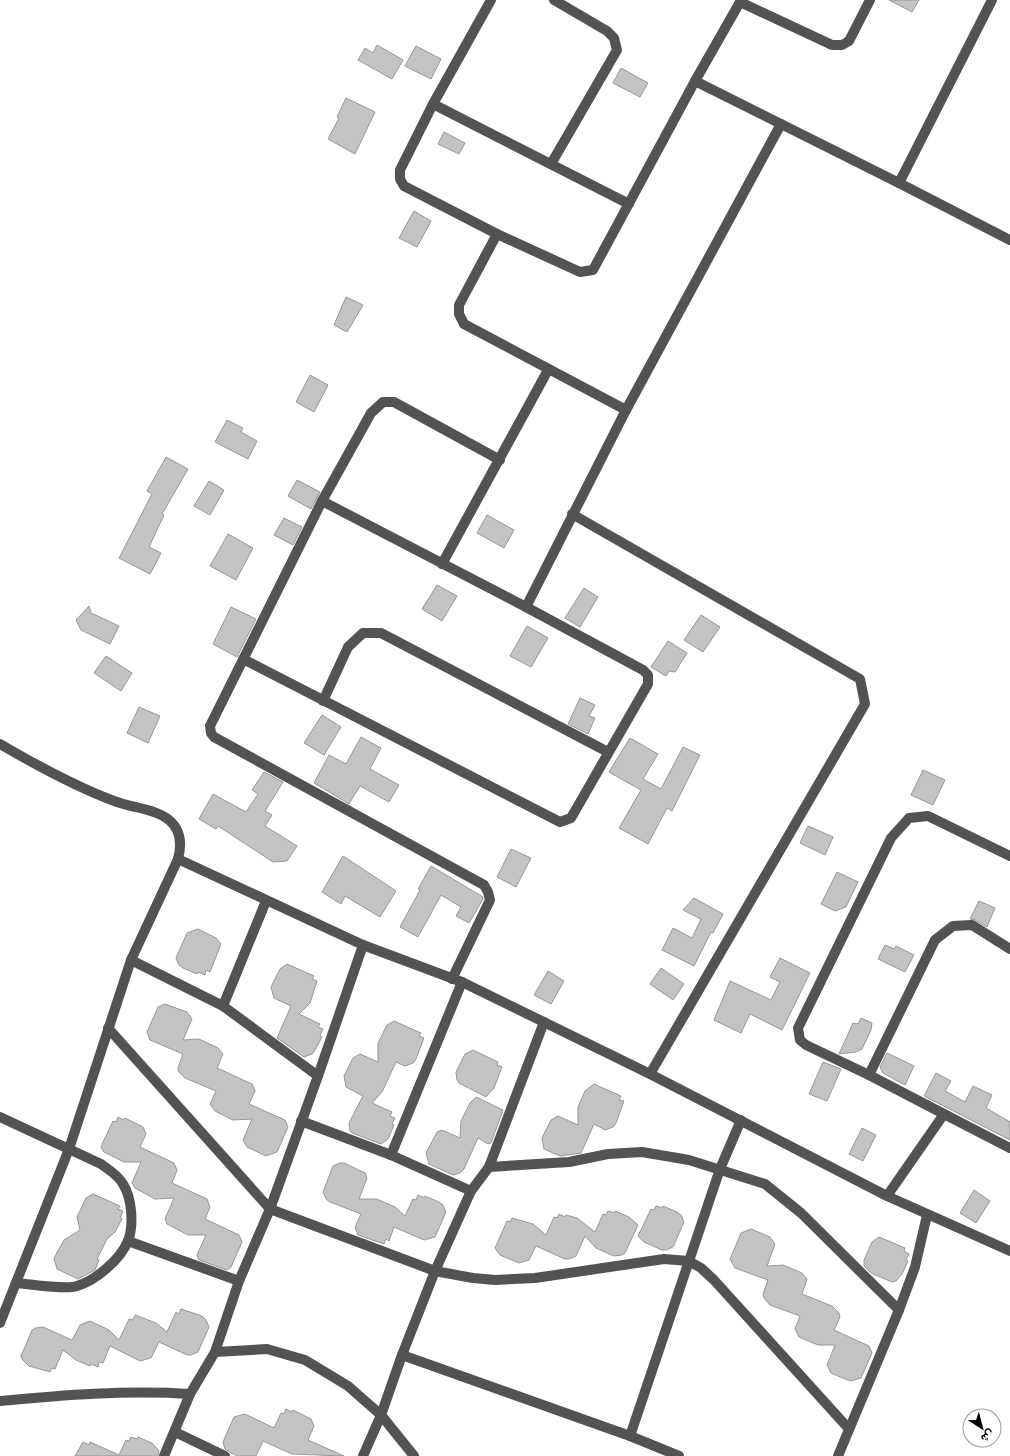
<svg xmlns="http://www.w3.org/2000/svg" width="1010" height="1456" viewBox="0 0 1010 1456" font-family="'Space Grotesk',Vazirmatn,sans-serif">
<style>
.building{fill:#c3c3c3;stroke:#979797}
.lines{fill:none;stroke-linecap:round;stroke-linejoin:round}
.minor{stroke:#535353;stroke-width:10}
</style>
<rect width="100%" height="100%" fill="#fff"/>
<!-- building -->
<g class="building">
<path d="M 889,0 L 919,0 L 912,12 Z"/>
<path d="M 377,45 L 403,60 L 392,79 L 358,60 L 365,48 L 373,53 Z"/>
<path d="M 416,46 L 441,59 L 431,79 L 405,66 Z"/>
<path d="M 621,68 L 648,83 L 640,97 L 613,83 Z"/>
<path d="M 346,98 L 375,112 L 355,154 L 328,139 L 339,118 L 337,117 Z"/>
<path d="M 444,132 L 465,143 L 459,154 L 438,144 Z"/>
<path d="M 414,211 L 431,221 L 417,247 L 399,238 Z"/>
<path d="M 346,297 L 363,305 L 347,332 L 334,325 Z"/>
<path d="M 310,375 L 328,385 L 314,412 L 296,402 Z"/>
<path d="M 227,420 L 243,428 L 241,432 L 257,441 L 248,459 L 215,442 Z"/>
<path d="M 166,457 L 188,469 L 162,514 L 164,515 L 149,547 L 161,553 L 150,574 L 119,558 L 152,494 L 147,491 Z"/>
<path d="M 297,480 L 320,492 L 311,509 L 288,496 Z"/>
<path d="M 209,481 L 224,490 L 210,515 L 194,506 Z"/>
<path d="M 487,515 L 514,530 L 504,548 L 477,533 Z"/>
<path d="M 284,518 L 302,527 L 293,545 L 274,535 Z"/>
<path d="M 228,534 L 253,548 L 236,580 L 210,566 Z"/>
<path d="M 437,585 L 457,596 L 442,621 L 422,609 Z"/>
<path d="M 584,588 L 598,597 L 580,627 L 565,618 Z"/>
<path d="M 89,606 L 91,613 L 119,626 L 110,644 L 81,630 L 76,620 Z"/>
<path d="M 231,607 L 256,619 L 237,657 L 213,644 Z"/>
<path d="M 701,615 L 720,627 L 703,652 L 684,640 Z"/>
<path d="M 527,626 L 548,638 L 531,667 L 510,656 Z"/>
<path d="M 668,641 L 687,653 L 675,672 L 669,671 L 666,676 L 651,667 Z"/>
<path d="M 106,656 L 132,673 L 121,691 L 94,673 Z"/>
<path d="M 580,698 L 595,705 L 589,716 L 595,718 L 588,734 L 568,724 Z"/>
<path d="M 139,707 L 160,716 L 148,743 L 127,733 Z"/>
<path d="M 322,715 L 341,727 L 324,755 L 304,743 Z"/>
<path d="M 361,737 L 381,748 L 370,769 L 399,785 L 389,802 L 360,786 L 349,804 L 314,783 L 329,755 L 346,764 Z"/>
<path d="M 630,738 L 658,754 L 643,779 L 661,789 L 683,747 L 700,755 L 672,811 L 667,808 L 648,844 L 619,828 L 641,790 L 609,772 Z"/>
<path d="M 923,770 L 945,780 L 933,805 L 911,795 Z"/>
<path d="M 264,772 L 283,782 L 265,811 L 272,815 L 265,826 L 297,846 L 287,861 L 273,862 L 218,826 L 216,829 L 199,819 L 213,794 L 246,812 L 258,794 L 252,790 Z"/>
<path d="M 808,826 L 833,837 L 825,855 L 800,843 Z"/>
<path d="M 511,849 L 531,858 L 516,887 L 497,877 Z"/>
<path d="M 343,856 L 396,891 L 380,917 L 345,896 L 341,904 L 322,892 Z"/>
<path d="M 431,866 L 483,897 L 483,899 L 469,923 L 456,916 L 461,907 L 441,895 L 418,937 L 400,927 L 420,890 L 418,889 Z"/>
<path d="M 837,872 L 858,882 L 846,907 L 835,911 L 821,904 Z"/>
<path d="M 694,898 L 723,914 L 713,933 L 711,932 L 694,966 L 662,950 L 673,928 L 692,938 L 701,919 L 683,910 Z"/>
<path d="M 979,901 L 995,908 L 987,927 L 975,920 L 970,919 Z"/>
<path d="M 198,929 L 216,938 L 221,944 L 210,972 L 206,970 L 205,975 L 198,972 L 197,974 L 183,968 L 179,965 L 176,958 L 187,933 Z"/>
<path d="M 885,945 L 894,949 L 896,946 L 914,955 L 905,972 L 878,959 Z"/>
<path d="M 780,958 L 810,973 L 782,1030 L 750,1014 L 741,1033 L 714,1020 L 730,981 L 771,1000 L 780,982 L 770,977 Z"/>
<path d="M 287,964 L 314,976 L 312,979 L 317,981 L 310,1003 L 299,1014 L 320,1024 L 318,1027 L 323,1029 L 320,1036 L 322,1037 L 315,1050 L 312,1054 L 304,1057 L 277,1038 L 291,1006 L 274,998 L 271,987 L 280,969 Z"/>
<path d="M 661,968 L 684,984 L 673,1000 L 650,984 Z"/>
<path d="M 548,971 L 564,981 L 551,1004 L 534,995 Z"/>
<path d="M 165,1004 L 187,1012 L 192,1019 L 183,1040 L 199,1039 L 218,1048 L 223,1054 L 217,1068 L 252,1084 L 255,1091 L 249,1104 L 285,1120 L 288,1127 L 277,1152 L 266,1156 L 247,1147 L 243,1140 L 252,1119 L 233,1120 L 215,1111 L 210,1104 L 216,1091 L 185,1078 L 178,1071 L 178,1068 L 183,1054 L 150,1040 L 147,1032 L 158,1007 Z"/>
<path d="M 861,1018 L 872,1023 L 871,1030 L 862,1049 L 856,1052 L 839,1054 L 853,1023 L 858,1024 Z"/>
<path d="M 394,1021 L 421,1033 L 419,1036 L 424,1038 L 416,1059 L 413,1063 L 405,1066 L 396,1062 L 382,1092 L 372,1103 L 392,1112 L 390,1116 L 395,1118 L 392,1124 L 394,1125 L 388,1139 L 381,1144 L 352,1133 L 350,1131 L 349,1123 L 363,1096 L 346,1087 L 344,1076 L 353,1058 L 360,1054 L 378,1062 L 378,1043 L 387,1025 Z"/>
<path d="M 473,1050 L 498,1062 L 497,1065 L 502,1067 L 494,1088 L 486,1097 L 459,1083 L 457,1080 L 456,1072 L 465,1054 Z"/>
<path d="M 887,1053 L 914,1066 L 905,1085 L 883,1073 L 880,1067 Z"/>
<path d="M 823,1062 L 841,1069 L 827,1101 L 809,1094 Z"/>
<path d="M 936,1073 L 951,1081 L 945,1091 L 965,1102 L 973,1086 L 992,1095 L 986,1108 L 1010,1122 L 1010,1140 L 924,1096 Z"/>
<path d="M 594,1084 L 621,1096 L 619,1100 L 624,1101 L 616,1123 L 613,1127 L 605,1130 L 594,1124 L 581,1153 L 560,1156 L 544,1149 L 542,1138 L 551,1120 L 558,1116 L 578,1125 L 578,1107 L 585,1091 Z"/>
<path d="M 476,1097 L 503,1110 L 491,1143 L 488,1144 L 478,1138 L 464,1169 L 460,1173 L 453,1175 L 429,1164 L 426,1153 L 437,1132 L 442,1130 L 460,1138 L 461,1121 L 470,1103 Z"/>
<path d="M 118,1117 L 124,1120 L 125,1118 L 143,1127 L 146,1134 L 140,1147 L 174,1163 L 177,1170 L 172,1183 L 207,1199 L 210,1207 L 205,1219 L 239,1235 L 242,1242 L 231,1267 L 227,1270 L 199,1260 L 197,1255 L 206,1235 L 188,1235 L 167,1224 L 165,1219 L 174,1198 L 155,1199 L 135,1188 L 132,1183 L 141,1162 L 124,1162 L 104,1152 L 101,1147 L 103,1142 L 113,1121 L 116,1122 Z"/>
<path d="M 862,1128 L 876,1135 L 863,1161 L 849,1154 Z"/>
<path d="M 340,1163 L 344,1163 L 365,1173 L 367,1178 L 359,1199 L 377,1199 L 395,1207 L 405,1216 L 413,1199 L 416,1200 L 418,1195 L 424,1198 L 425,1196 L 439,1202 L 443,1205 L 446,1212 L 435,1237 L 424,1240 L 394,1227 L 389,1241 L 386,1239 L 384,1244 L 358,1235 L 355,1227 L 361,1214 L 330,1202 L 326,1199 L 323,1192 L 333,1166 Z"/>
<path d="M 974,1190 L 990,1201 L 976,1223 L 960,1213 Z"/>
<path d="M 93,1194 L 120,1206 L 118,1209 L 123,1211 L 120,1218 L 122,1219 L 115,1232 L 107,1239 L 97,1259 L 99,1260 L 95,1270 L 78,1279 L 57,1269 L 54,1258 L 64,1240 L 80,1230 L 77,1217 L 86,1198 Z"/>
<path d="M 656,1206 L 662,1208 L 663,1206 L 677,1212 L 681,1215 L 684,1222 L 673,1247 L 666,1250 L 662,1250 L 644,1242 L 638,1236 L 651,1209 L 654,1210 Z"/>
<path d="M 608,1211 L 614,1213 L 615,1211 L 629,1217 L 638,1225 L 625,1253 L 622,1255 L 614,1256 L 596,1248 L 585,1236 L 576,1256 L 569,1259 L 565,1259 L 536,1246 L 529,1260 L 519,1263 L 500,1255 L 495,1248 L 507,1221 L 510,1222 L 512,1218 L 533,1224 L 546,1235 L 554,1217 L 557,1218 L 559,1214 L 565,1217 L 566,1215 L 577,1218 L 595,1232 L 603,1214 L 606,1215 Z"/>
<path d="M 751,1229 L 770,1237 L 775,1244 L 767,1266 L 783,1265 L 802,1273 L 807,1279 L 802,1294 L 832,1306 L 839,1313 L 840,1317 L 834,1330 L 869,1346 L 872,1353 L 861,1378 L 850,1381 L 831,1373 L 827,1365 L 835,1345 L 818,1345 L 799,1337 L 795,1329 L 800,1316 L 770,1305 L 764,1298 L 763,1294 L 768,1280 L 735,1268 L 730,1259 L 741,1233 Z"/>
<path d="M 879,1237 L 905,1248 L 904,1251 L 909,1254 L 906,1260 L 908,1261 L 902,1274 L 896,1281 L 892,1282 L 871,1273 L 864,1266 L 864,1260 L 872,1242 Z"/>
<path d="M 181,1309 L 202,1316 L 206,1320 L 209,1327 L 198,1352 L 191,1355 L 187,1355 L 159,1342 L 151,1358 L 140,1361 L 110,1346 L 103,1363 L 99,1362 L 98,1367 L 91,1364 L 90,1366 L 76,1360 L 63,1350 L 55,1369 L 52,1368 L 50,1372 L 29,1366 L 22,1359 L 21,1355 L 24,1349 L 32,1330 L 36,1328 L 43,1327 L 72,1340 L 80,1325 L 90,1321 L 109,1330 L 119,1340 L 129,1319 L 133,1320 L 135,1315 L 156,1323 L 167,1332 L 176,1312 L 179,1314 Z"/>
<path d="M 286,1409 L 292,1412 L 293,1410 L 311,1419 L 314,1426 L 308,1440 L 344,1456 L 292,1454 L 263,1441 L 256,1456 L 237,1456 L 225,1449 L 223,1442 L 234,1417 L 245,1414 L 274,1428 L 281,1413 L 284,1414 Z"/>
<path d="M 131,1437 L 137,1439 L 138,1437 L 152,1443 L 159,1451 L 158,1456 L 75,1456 L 83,1442 L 89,1445 L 90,1442 L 119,1455 L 126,1440 L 129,1441 Z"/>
</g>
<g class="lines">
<!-- minor -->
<g class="minor">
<path d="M 870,0 L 849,41 L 842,45 L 832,45 L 740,2 L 695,81 L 899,183"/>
<path d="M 992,0 L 899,183 L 1010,240"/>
<path d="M 433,104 L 491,0"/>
<path d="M 551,164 L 617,50 L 614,38 L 607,31 L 554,0"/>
<path d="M 629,204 L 433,104 L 400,170 L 400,179 L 404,186 L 497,234 L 580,272 L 593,270 L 695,81"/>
<path d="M 497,234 L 459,305 L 459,314 L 464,324 L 626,410 L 781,124"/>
<path d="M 322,501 L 526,607 L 626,410"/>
<path d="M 572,514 L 860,679 L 865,704 L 650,1074"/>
<path d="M 442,564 L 548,370"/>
<path d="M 243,659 L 560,822 L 571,818 L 648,684 L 648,675 L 643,670 L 526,607"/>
<path d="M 323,701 L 348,647 L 363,633 L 381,633 L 608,752"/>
<path d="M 0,744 C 36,765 78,788 117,802 C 134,808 155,809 169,820 C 181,830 182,844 178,859 L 131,960 L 69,1149 L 0,1323"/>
<path d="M 178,859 L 363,945 L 462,982 L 650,1074 L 887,1196 L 1010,1251"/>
<path d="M 131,960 L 223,1006 L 318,1076"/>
<path d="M 452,979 L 490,900 L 488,892 L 484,885 L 214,737 L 211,733 L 210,726 L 322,501 L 371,413 L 383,402 L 394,402 L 500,460"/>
<path d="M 223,1006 L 266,901"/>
<path d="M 108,1028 L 270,1209 L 435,1271 L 473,1278 L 495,1280 L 535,1278 L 664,1259 L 689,1261 L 701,1268 L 714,1280 L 849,1429"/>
<path d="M 869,1075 L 806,1045 L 800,1040 L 798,1028 L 891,838 L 909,818 L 928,816 L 1010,856"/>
<path d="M 944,1114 L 869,1075 L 935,940 L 953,926 L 972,925 L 1010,949"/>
<path d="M 0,1117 L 101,1164 C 109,1170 118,1175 123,1184 C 132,1198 134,1225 128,1241 C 120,1260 96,1280 77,1286 C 65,1290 30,1284 16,1283"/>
<path d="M 301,1121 L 391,1155 L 471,1191"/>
<path d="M 391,1155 L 462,982"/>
<path d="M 489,1167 L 569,1162 L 608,1154 L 642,1152 L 689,1160 L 765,1184 L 801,1213 L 899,1310"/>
<path d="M 887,1196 L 944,1114 L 1010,1148"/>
<path d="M 128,1241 L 239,1281"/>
<path d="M 215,1352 L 267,1349 L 305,1360 L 348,1386 L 381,1415 L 414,1456"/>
<path d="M 402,1355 L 435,1271 L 471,1191 L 489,1167 L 544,1022"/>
<path d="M 0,1401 C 63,1395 126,1390 190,1394"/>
<path d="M 175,1432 L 225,1456"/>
<path d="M 630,1436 L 720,1169 L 741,1120"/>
<path d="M 164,1456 L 190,1394 L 215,1352 L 239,1281 L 270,1209 L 318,1076 L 363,945"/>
<path d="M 363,1456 L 381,1415 L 402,1355 L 630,1436 L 679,1456"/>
<path d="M 838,1456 L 899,1310 L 915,1267 L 927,1215"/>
</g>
</g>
<!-- north arrow -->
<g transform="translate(982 1428) rotate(144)"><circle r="19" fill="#ffffff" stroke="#999999"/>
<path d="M0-3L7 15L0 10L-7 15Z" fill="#000000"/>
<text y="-6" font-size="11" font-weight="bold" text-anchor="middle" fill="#000000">ش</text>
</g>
</svg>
